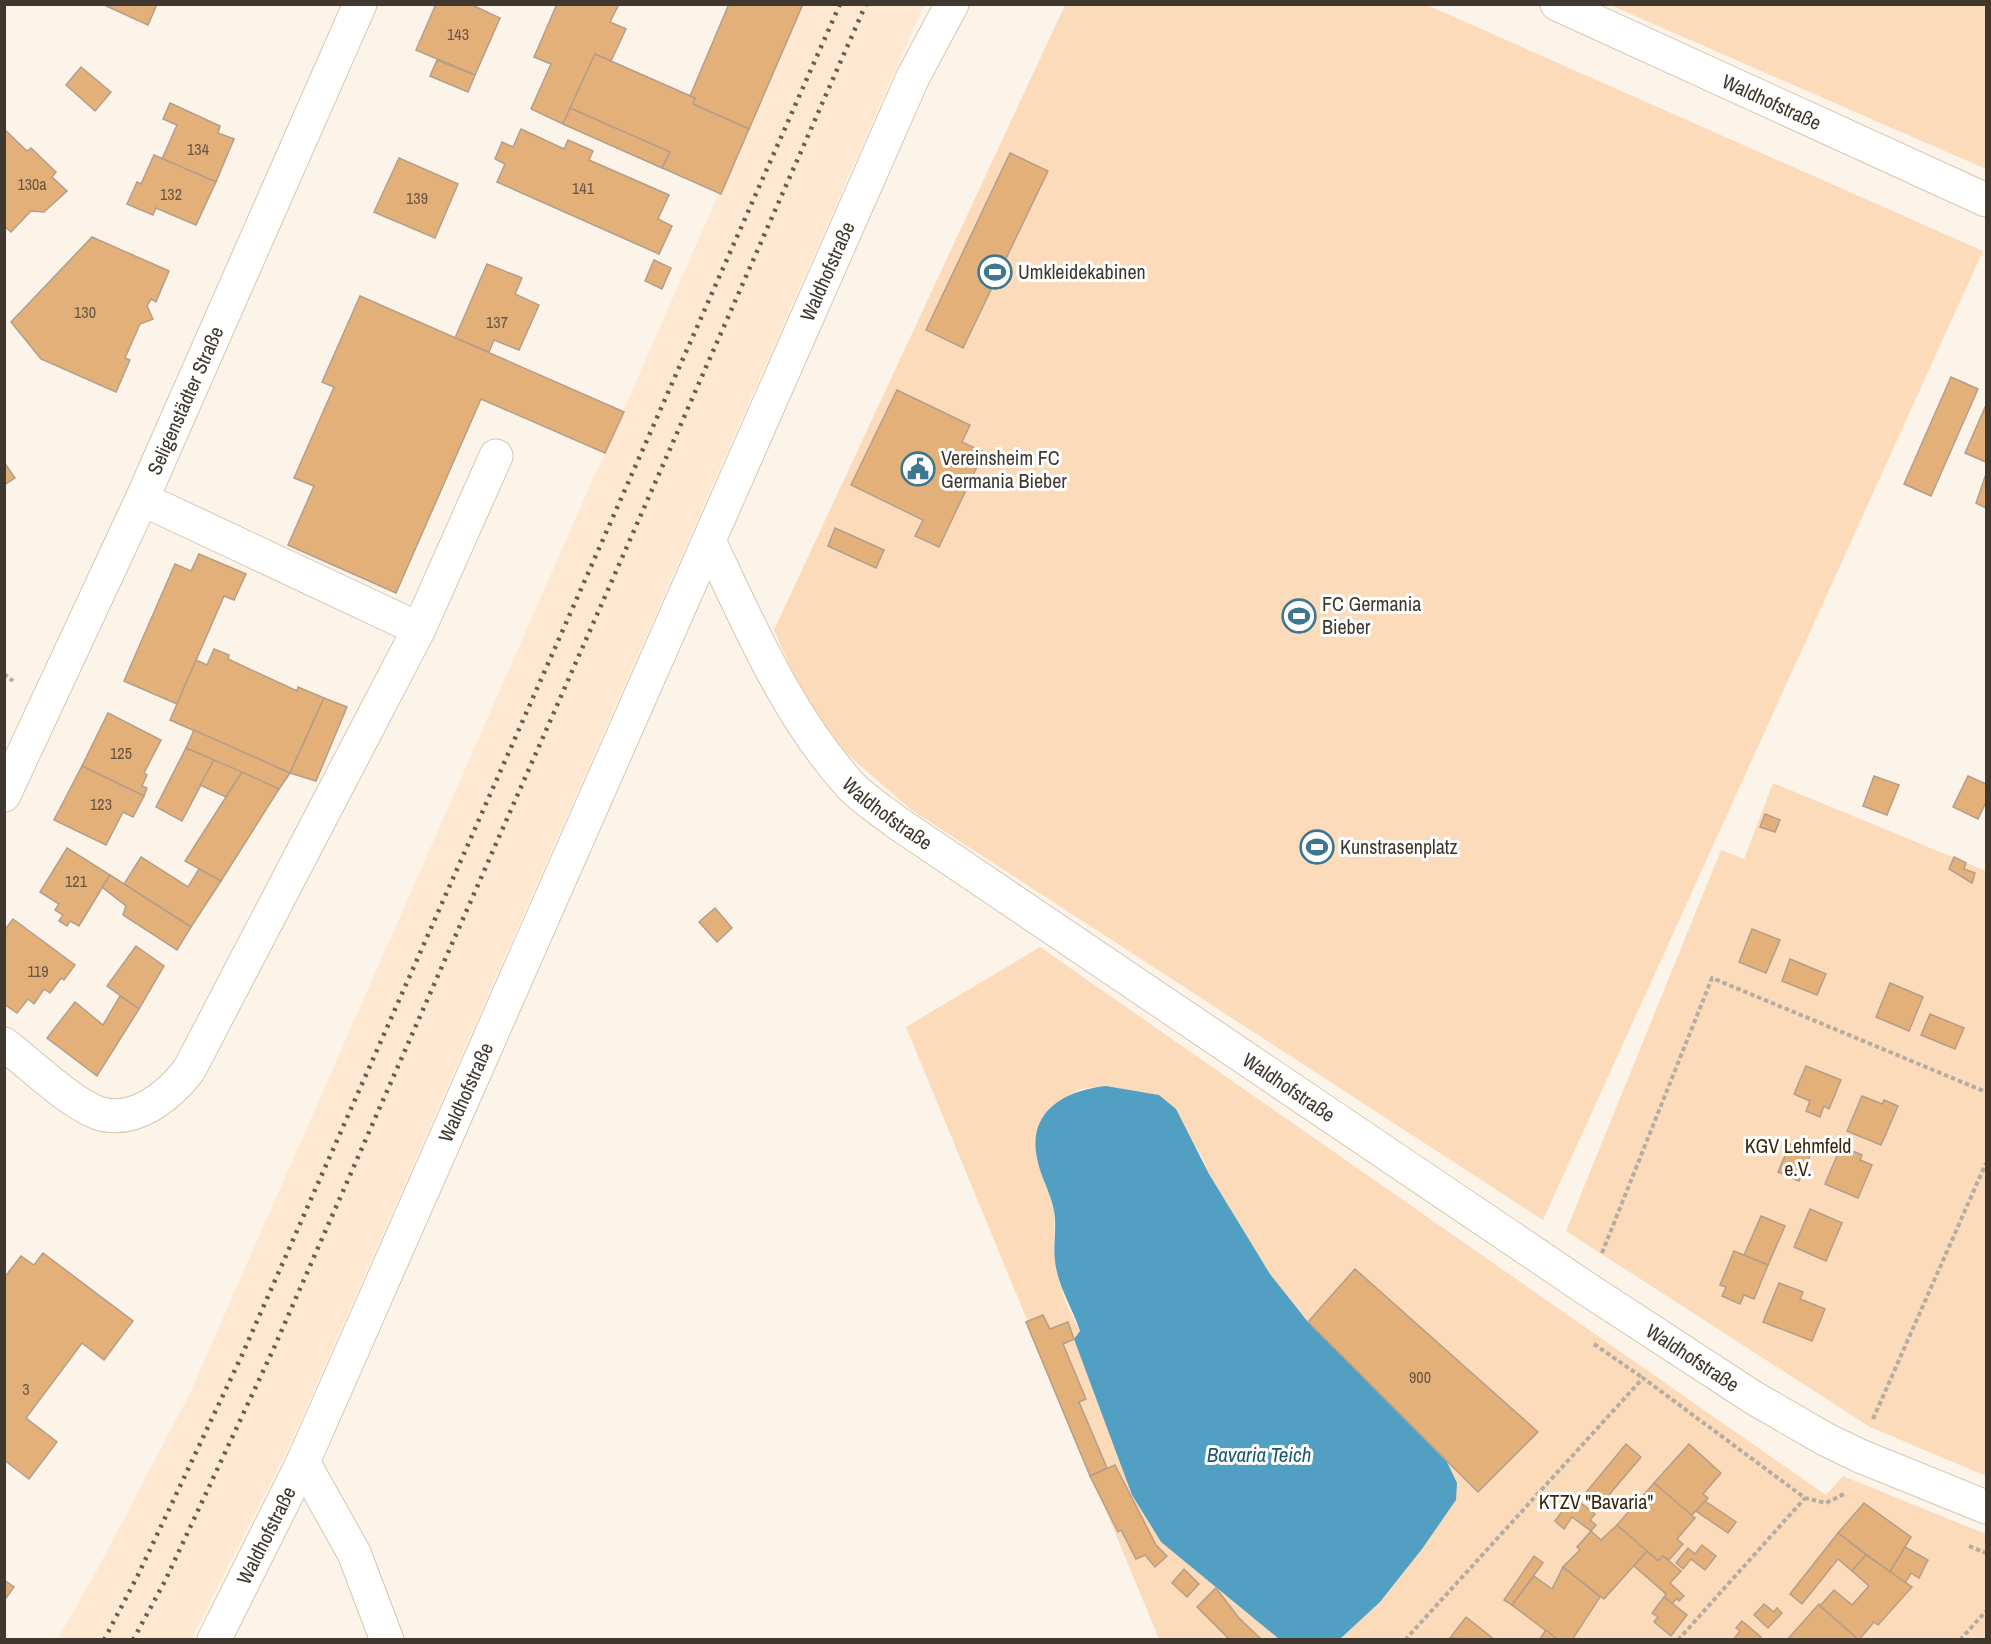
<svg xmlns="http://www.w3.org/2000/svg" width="1991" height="1644" viewBox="0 0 1991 1644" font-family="'Archivo Narrow',sans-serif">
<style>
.built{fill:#ffe8d1}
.green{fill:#fcdbba}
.water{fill:#519fc2}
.building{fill:#e4b07a;stroke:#b49e89;stroke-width:1.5}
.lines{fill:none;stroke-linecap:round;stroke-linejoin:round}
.minor-casing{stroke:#dbc5af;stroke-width:35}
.path{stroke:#b5aca2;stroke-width:4;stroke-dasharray:4.5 3;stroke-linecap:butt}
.minor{stroke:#fff;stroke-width:33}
.rail{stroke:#675e55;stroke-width:4.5;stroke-dasharray:3 6;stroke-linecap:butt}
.labels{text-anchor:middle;stroke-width:6;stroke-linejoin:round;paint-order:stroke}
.number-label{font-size:16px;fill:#695541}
.street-label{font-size:20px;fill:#40372e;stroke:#fff}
.poi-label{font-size:20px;fill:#40372e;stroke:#fff;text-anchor:start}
.park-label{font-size:20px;fill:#3c270e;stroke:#fff}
.water-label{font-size:21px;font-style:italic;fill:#1b5972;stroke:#fff}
</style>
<rect width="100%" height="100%" fill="#fcf3e9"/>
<!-- built -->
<path class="built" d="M 802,5 L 924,5 L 291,1442 L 191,1639 L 57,1640 L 98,1568 L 190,1393 Z"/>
<!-- green -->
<g class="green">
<path d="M 1065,5 L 1427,5 L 1983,251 L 1543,1220 L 910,809 L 845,752 L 801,692 L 774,630 Z"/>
<path d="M 1610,5 L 1986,5 L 1986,169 Z"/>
<path d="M 1773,783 L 1986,871 L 1986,1476 L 1870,1427 L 1566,1231 L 1721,850 L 1744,859 Z"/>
<path d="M 1040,947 L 1826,1495 L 1843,1476 L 1986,1534 L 1986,1639 L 1340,1639 L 1380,1602 L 1422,1549 L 1308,1322 L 1270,1274 L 1209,1174 L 1200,1153 L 1159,1095 L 1106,1086 L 1081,1089 L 1067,1096 L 1043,1116 L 1036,1141 L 1054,1210 L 1055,1261 L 1064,1298 L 1080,1331 L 1075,1339 L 1132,1495 L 1161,1542 L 1279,1639 L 1159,1639 L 906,1027 Z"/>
</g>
<!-- water -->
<path class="water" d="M 1106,1086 L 1159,1095 L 1176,1109 L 1209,1174 L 1270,1274 L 1308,1322 L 1447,1462 L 1457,1483 L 1456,1500 L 1422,1549 L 1380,1602 L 1340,1639 L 1279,1639 L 1161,1542 L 1132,1495 L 1074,1339 L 1080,1331 C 1072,1307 1058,1287 1055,1261 C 1053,1245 1057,1227 1054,1211 C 1051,1193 1040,1176 1037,1158 C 1027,1110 1067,1090 1106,1086 Z"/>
<!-- building -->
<g class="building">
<path d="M 102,4 L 157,4 L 148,25 Z"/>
<path d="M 436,4 L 470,4 L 500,18 L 475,75 L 416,50 Z"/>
<path d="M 557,4 L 619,4 L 610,22 L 626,29 L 611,61 L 595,54 L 563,124 L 531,109 L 551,64 L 534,57 Z"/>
<path d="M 729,4 L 803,4 L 749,129 L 693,104 L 695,98 L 690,96 Z"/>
<path d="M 595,54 L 695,98 L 693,104 L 749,129 L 721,194 L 662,168 L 670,152 L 570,108 Z"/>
<path d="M 437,60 L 475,75 L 468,92 L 430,76 Z"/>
<path d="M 81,67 L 111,92 L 95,111 L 66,85 Z"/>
<path d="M 170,103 L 220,126 L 218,133 L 234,139 L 216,182 L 162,159 L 177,125 L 163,119 Z"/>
<path d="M 570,108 L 670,152 L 662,168 L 563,124 Z"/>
<path d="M 4,129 L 27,151 L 31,148 L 56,172 L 52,177 L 67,191 L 44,212 L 31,211 L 11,232 L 4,226 Z"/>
<path d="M 521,129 L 564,149 L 568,140 L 593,151 L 589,160 L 669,195 L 658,219 L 672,226 L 659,254 L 497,182 L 505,164 L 495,159 L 502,142 L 513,147 Z"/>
<path d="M 1010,153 L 1048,171 L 963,348 L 926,330 Z"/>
<path d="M 154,155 L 216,182 L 196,225 L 156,208 L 153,215 L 127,204 L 137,182 L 141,184 Z"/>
<path d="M 399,158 L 458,184 L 435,238 L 374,212 Z"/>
<path d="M 92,237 L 169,271 L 156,302 L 151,299 L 147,306 L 153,319 L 140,324 L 125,358 L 130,360 L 116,392 L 41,359 L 11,322 Z"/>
<path d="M 654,260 L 671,268 L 662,289 L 645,281 Z"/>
<path d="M 487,264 L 522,278 L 515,294 L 539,305 L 519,350 L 494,340 L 489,352 L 455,338 Z"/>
<path d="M 360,296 L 624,412 L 605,453 L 481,399 L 396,593 L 288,545 L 314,486 L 294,478 L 334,387 L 322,382 Z"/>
<path d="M 1951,377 L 1978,389 L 1931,496 L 1904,484 Z"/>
<path d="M 897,390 L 970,425 L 962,442 L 984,452 L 939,547 L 915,536 L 923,520 L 851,485 Z"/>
<path d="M 1986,405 L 1986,462 L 1965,453 Z"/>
<path d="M 4,462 L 15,478 L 4,485 Z"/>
<path d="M 1986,474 L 1986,508 L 1976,503 Z"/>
<path d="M 835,528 L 884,550 L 876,568 L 828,546 Z"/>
<path d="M 199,554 L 246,574 L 234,600 L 224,596 L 177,704 L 124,681 L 175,564 L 191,571 Z"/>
<path d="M 214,649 L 229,655 L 228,659 L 297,691 L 298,687 L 324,698 L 290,773 L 170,720 L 196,660 L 207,665 Z"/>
<path d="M 324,698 L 347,707 L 316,781 L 290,773 Z"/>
<path d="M 108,713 L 161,740 L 144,773 L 147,775 L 142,786 L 147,788 L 144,796 L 82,766 Z"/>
<path d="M 194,730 L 290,773 L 279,789 L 186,748 Z"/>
<path d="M 186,748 L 214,760 L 182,821 L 156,807 Z"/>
<path d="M 214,760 L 242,772 L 226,797 L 200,785 Z"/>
<path d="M 82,766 L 144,796 L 133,817 L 123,812 L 106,845 L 54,820 Z"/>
<path d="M 242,772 L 279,789 L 221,881 L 185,861 Z"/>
<path d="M 1874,776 L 1899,785 L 1887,815 L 1863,806 Z"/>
<path d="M 1968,776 L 1986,784 L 1986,802 L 1978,819 L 1953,807 Z"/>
<path d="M 1765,814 L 1780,820 L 1775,832 L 1760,827 Z"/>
<path d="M 67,848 L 110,875 L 79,926 L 70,921 L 67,926 L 59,921 L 63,915 L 55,910 L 59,904 L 40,892 Z"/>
<path d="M 141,857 L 188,887 L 199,869 L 221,881 L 191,927 L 124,884 Z"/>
<path d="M 1954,857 L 1966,863 L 1964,869 L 1975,873 L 1972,883 L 1949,869 Z"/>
<path d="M 110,875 L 191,927 L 177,950 L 123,915 L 126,906 L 102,887 Z"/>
<path d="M 715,908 L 732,928 L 717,942 L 699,922 Z"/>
<path d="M 13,919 L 75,965 L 64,980 L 61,978 L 50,993 L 44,989 L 34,1004 L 28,999 L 17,1013 L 4,1004 L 4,931 Z"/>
<path d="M 1752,929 L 1780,940 L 1766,973 L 1739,962 Z"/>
<path d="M 136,946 L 164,966 L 139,1009 L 107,986 Z"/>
<path d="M 1790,959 L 1826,974 L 1817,995 L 1782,981 Z"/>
<path d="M 1890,983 L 1923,997 L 1909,1031 L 1876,1017 Z"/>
<path d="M 120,996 L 139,1009 L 97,1076 L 47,1038 L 75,1002 L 103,1025 Z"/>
<path d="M 1930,1014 L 1964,1028 L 1955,1049 L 1921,1035 Z"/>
<path d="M 1806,1066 L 1841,1080 L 1829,1109 L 1824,1106 L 1820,1117 L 1806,1111 L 1810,1101 L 1794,1094 Z"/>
<path d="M 1862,1096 L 1882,1104 L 1884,1100 L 1898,1106 L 1881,1145 L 1847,1131 Z"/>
<path d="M 1790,1144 L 1811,1153 L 1799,1181 L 1778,1172 Z"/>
<path d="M 1841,1146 L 1862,1155 L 1860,1160 L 1872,1165 L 1858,1198 L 1825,1184 Z"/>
<path d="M 1810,1209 L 1842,1223 L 1826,1261 L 1794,1247 Z"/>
<path d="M 1761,1216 L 1785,1226 L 1768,1265 L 1744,1255 Z"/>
<path d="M 1734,1251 L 1768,1265 L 1754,1299 L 1744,1295 L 1740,1304 L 1722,1296 L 1726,1287 L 1720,1285 Z"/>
<path d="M 43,1253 L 133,1321 L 104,1360 L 82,1343 L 26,1418 L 57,1442 L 29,1479 L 4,1460 L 4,1278 L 21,1256 L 34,1265 Z"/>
<path d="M 1355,1269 L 1538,1432 L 1478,1492 L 1308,1322 Z"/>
<path d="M 1779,1283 L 1803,1292 L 1800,1299 L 1825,1309 L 1812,1341 L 1763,1322 Z"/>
<path d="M 1043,1315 L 1050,1329 L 1068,1322 L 1074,1339 L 1063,1344 L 1086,1399 L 1079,1402 L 1107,1468 L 1090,1476 L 1026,1322 Z"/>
<path d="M 1626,1444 L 1641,1457 L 1598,1508 L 1584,1495 Z"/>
<path d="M 1689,1444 L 1721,1473 L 1703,1494 L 1708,1498 L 1691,1516 L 1654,1483 Z"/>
<path d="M 1115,1465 L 1156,1545 L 1167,1556 L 1155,1567 L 1145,1555 L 1136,1559 L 1121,1530 L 1118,1532 L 1090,1476 Z"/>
<path d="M 1654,1483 L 1695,1518 L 1677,1539 L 1683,1544 L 1669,1560 L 1663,1556 L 1658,1561 L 1617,1525 Z"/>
<path d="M 1573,1497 L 1595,1514 L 1590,1520 L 1596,1525 L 1591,1531 L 1572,1517 L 1564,1529 L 1555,1521 Z"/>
<path d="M 1705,1501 L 1736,1522 L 1728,1533 L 1696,1511 Z"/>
<path d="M 1864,1503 L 1911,1537 L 1890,1572 L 1838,1533 Z"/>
<path d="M 1617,1525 L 1647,1551 L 1604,1599 L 1563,1567 L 1580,1550 L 1577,1547 L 1591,1531 L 1601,1540 Z"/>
<path d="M 1838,1533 L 1866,1555 L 1852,1571 L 1838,1559 L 1802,1604 L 1790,1594 Z"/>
<path d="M 1702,1545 L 1716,1556 L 1705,1570 L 1691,1559 L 1683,1569 L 1676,1563 L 1688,1548 L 1695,1554 Z"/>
<path d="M 1905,1547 L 1928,1560 L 1919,1578 L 1911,1573 L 1905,1583 L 1890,1572 Z"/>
<path d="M 1647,1551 L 1658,1561 L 1663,1556 L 1681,1571 L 1670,1583 L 1684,1596 L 1679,1601 L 1677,1598 L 1672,1604 L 1664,1597 L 1666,1594 L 1634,1566 Z"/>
<path d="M 1866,1555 L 1912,1587 L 1878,1625 L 1874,1622 L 1859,1640 L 1820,1606 L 1834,1590 L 1852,1605 L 1869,1586 L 1852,1571 Z"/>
<path d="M 1534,1556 L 1543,1563 L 1512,1605 L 1504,1600 Z"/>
<path d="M 1563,1567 L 1600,1597 L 1572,1640 L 1558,1640 L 1512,1605 L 1534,1576 L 1552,1589 Z"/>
<path d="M 1184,1569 L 1199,1584 L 1187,1597 L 1172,1583 Z"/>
<path d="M 4,1580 L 14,1587 L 4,1601 Z"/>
<path d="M 1216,1588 L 1239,1618 L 1262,1640 L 1230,1640 L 1197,1607 Z"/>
<path d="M 1664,1597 L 1687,1615 L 1671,1636 L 1654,1622 L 1658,1617 L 1652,1613 Z"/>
<path d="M 1764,1604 L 1774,1612 L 1777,1608 L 1782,1613 L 1768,1628 L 1754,1615 Z"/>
<path d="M 1819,1604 L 1820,1606 L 1859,1640 L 1787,1640 Z"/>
<path d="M 1466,1617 L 1495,1640 L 1450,1638 Z"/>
<path d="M 1742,1621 L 1761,1637 L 1759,1640 L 1733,1640 L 1740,1631 L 1736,1628 Z"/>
<path d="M 1546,1630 L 1558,1640 L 1539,1640 Z"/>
</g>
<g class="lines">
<!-- minor casing -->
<g class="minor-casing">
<g id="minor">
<path id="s1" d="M 1557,4 L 1986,200"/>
<path d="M 142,499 L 419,629"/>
<path id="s2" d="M 709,541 C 750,626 786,714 850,785 C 863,799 881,810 896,822 L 1587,1289 L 1754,1398 L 1825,1439 L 1860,1456 L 1986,1507"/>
<path id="s3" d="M 4,795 L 142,499 L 360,4"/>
<path d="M 4,1044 C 29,1063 70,1103 98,1113 C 134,1125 169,1096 189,1070 L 419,629 L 496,456"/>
<path d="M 303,1462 L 354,1553 L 387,1640"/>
<path id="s4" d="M 214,1640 L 303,1462 L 913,77 L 952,4"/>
</g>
</g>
<!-- path -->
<g class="path">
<path d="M 4,674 L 13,681"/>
<path d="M 1602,1253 L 1712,978 L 1986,1092"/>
<path d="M 1594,1344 L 1643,1378"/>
<path d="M 1873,1419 L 1986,1163"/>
<path d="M 1969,1546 L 1986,1553"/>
<path d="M 1405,1640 L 1643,1378 L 1805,1498 L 1826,1503 L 1846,1493"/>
<path d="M 1678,1640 L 1805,1498"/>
<path d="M 1960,1640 L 1986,1611"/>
</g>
<!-- minor -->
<use href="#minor" class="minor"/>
<!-- rail -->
<g class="rail">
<path d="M 104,1640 L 138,1575 L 242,1355 L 840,4"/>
<path d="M 133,1640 L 165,1581 L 273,1350 L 866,4"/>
</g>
</g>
<!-- icons -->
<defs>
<g id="stadium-ring" transform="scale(1.725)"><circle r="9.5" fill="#fff" stroke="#3d7690" stroke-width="1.5"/><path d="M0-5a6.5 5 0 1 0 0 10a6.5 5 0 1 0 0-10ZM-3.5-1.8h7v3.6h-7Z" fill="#3d7690"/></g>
<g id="civic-ring" transform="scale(1.725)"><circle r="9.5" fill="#fff" stroke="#3d7690" stroke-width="1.5"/><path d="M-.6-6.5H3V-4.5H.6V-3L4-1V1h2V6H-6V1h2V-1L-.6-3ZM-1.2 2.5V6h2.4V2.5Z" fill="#3d7690"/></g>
</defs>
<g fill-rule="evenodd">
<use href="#stadium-ring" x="995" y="272"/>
<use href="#civic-ring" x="918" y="469"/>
<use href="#stadium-ring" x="1299" y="616"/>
<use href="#stadium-ring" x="1317" y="847"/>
</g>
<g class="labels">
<!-- number labels -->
<g class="number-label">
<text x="458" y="40">143</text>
<text x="198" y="155">134</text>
<text x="32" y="190">130a</text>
<text x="583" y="194">141</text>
<text x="171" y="200">132</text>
<text x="417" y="204">139</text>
<text x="85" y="318">130</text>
<text x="497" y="328">137</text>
<text x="121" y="759">125</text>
<text x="101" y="810">123</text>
<text x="76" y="887">121</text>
<text x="38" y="977">119</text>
<text x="1420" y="1383">900</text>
<text x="26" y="1395">3</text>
</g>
<!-- street labels -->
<g class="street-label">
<text dy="7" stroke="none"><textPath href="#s1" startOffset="236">Waldhofstraße</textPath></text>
<text dy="7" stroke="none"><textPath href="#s4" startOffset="1500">Waldhofstraße</textPath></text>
<text dy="7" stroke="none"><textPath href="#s3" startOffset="434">Seligenstädter Straße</textPath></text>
<text dy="7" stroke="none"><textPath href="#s2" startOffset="330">Waldhofstraße</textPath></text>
<text dy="7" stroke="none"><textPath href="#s2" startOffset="816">Waldhofstraße</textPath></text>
<text dy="7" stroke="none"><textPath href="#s4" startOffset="603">Waldhofstraße</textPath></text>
<text dy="7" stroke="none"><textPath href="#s2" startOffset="1302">Waldhofstraße</textPath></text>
<text dy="7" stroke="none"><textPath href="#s4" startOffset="117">Waldhofstraße</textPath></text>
</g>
<!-- poi labels -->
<g class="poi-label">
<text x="1018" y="279">Umkleidekabinen</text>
<text x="941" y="465">Vereinsheim FC<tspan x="941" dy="23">Germania Bieber</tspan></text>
<text x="1322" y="611">FC Germania<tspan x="1322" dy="23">Bieber</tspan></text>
<text x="1340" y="854">Kunstrasenplatz</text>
</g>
<!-- park labels -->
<g class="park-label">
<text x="1798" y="1153">KGV Lehmfeld<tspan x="1798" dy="23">e.V.</tspan></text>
<text x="1596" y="1509">KTZV "Bavaria"</text>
</g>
<!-- water labels -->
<g class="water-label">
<text x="1259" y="1462">Bavaria Teich</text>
</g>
</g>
<!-- border -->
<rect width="1991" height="1644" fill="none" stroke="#40372e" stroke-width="12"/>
</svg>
